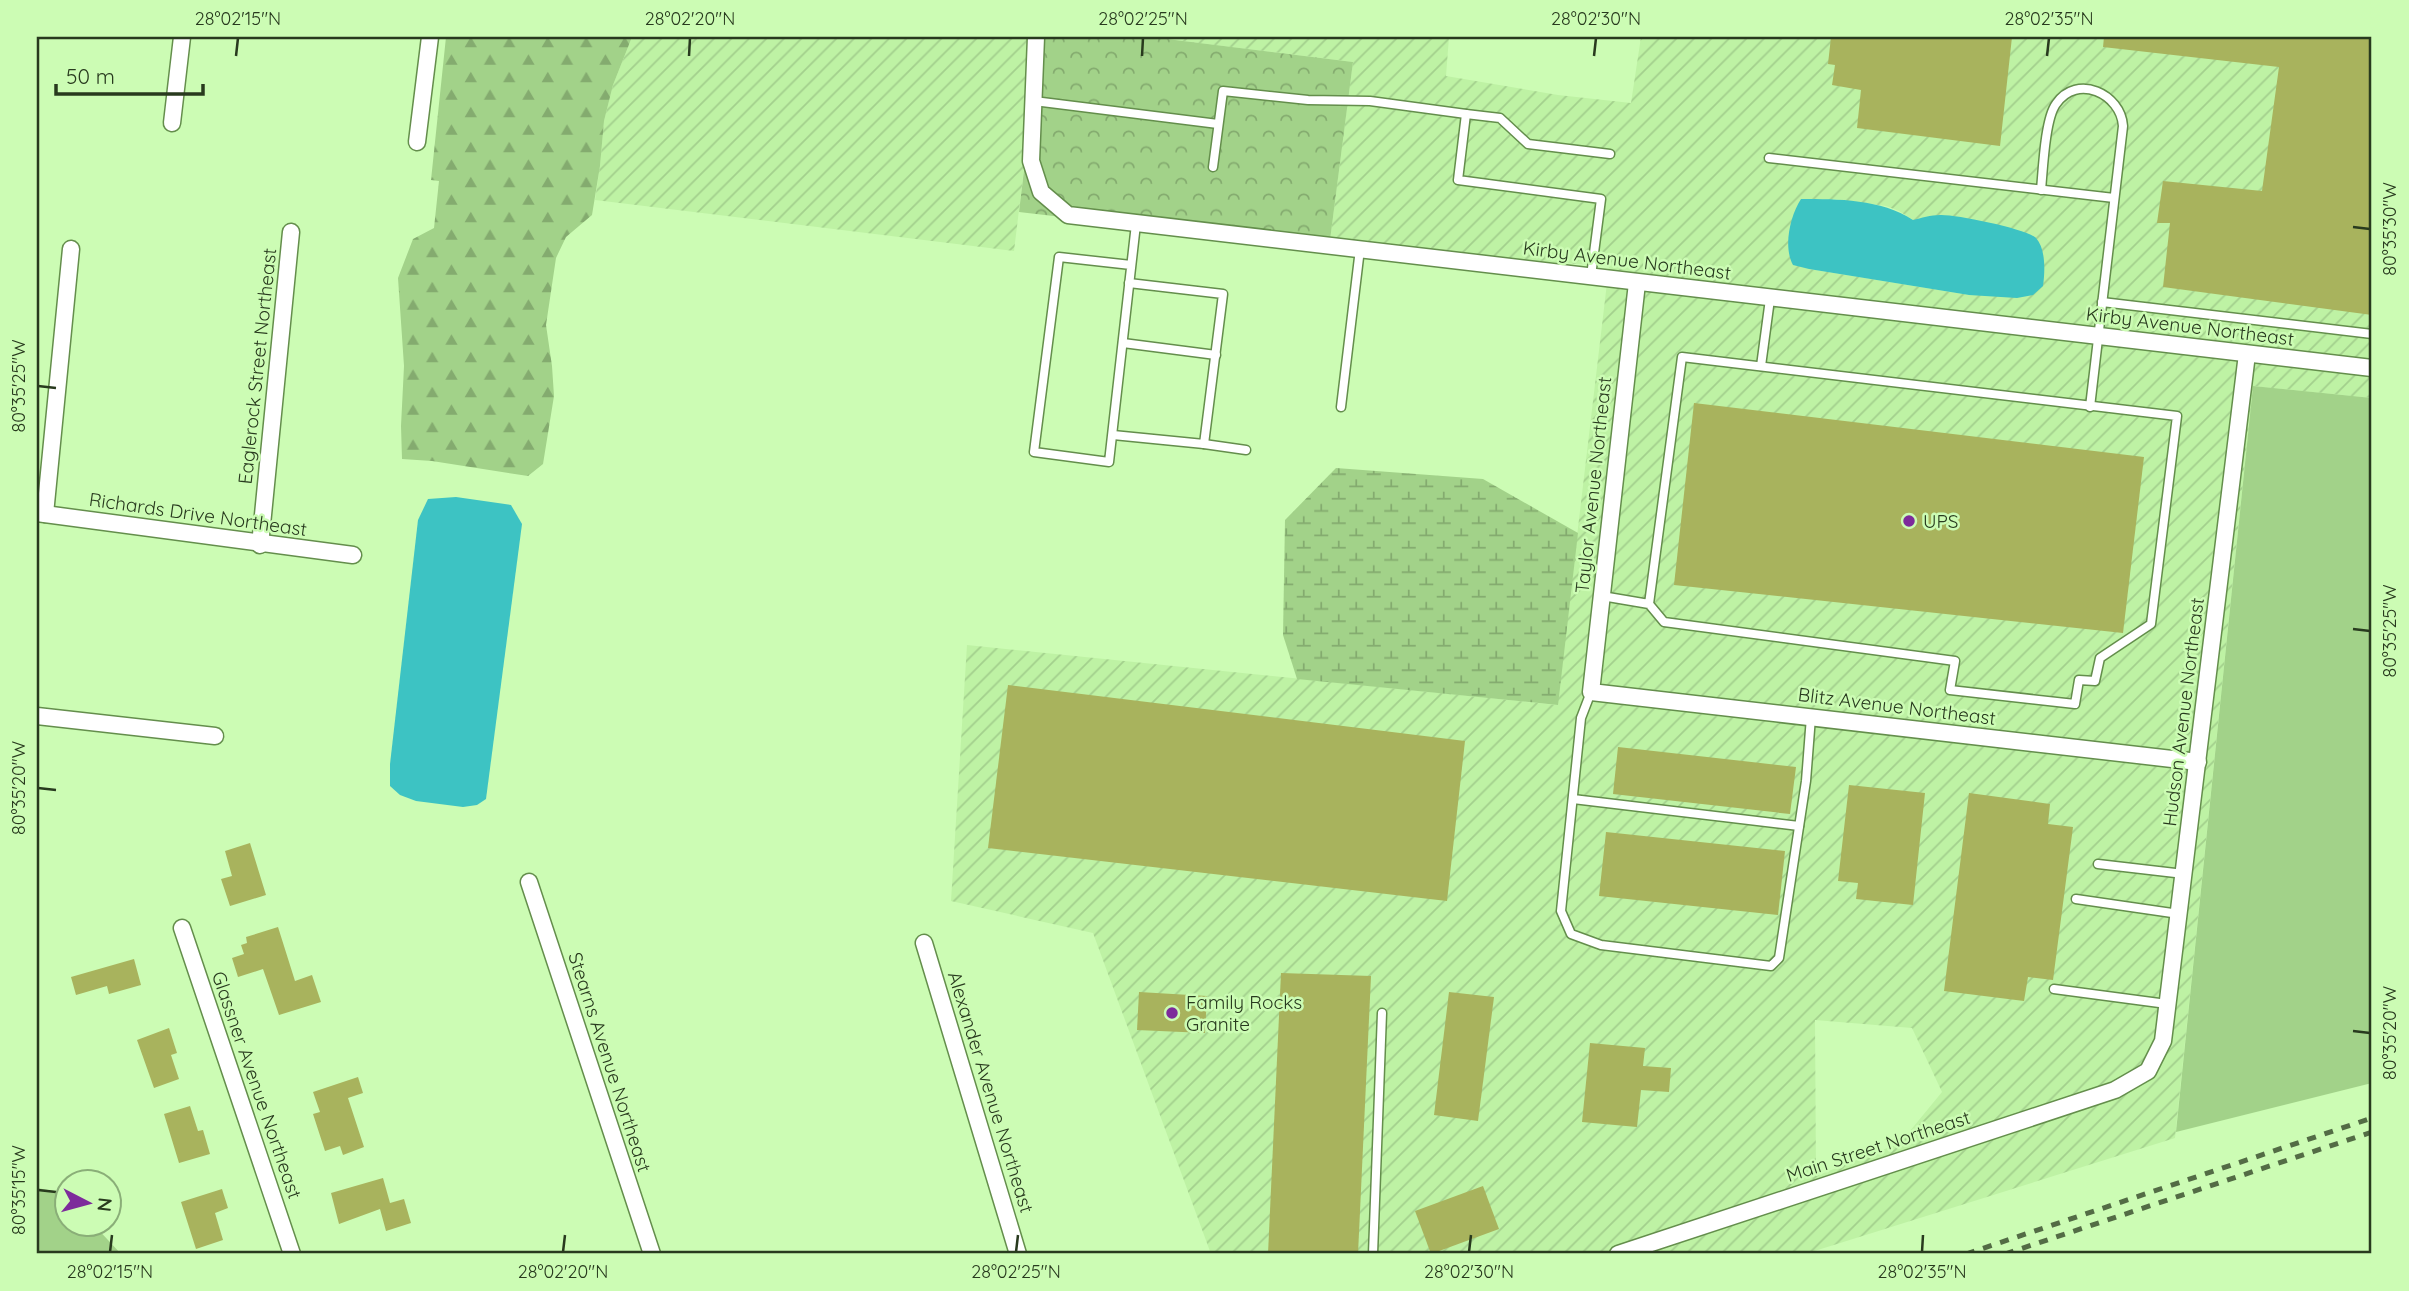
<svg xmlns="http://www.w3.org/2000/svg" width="2409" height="1291" viewBox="0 0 2409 1291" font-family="Quicksand,sans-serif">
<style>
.industrial{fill:url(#industrial-furrows);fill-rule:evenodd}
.grass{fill:#a2d289}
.forest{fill:url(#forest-firs)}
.wetland{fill:url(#wetland-marsh)}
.park{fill:url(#park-crowns)}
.water{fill:#3dc3c3}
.building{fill:#a8b35d}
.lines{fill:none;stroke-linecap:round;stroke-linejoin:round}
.lane-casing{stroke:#648e4c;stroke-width:11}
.street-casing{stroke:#648e4c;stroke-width:19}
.lane{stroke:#fff;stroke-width:8}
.street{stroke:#fff;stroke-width:16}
.rail{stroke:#536c45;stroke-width:5;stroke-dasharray:9 9;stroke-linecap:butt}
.ticks{fill:none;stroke:#283a1e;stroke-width:2.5}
.poi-dot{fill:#7d2b9b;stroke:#ccfcb4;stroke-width:2.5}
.labels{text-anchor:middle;stroke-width:5;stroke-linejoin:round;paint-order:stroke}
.street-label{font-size:19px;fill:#283a1e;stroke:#ccfcb4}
.poi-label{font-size:19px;fill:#283a1e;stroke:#ccfcb4;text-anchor:start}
.neatline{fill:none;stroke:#283a1e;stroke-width:2.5}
.ticks-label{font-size:18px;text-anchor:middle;fill:#283a1e}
</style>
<defs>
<pattern id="industrial-furrows" width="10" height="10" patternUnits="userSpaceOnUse" patternTransform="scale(1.75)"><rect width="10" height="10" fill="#bef2a4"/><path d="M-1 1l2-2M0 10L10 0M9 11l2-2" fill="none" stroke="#a3d08d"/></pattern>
<pattern id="forest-firs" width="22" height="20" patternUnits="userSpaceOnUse" patternTransform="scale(1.75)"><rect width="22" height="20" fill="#a2d289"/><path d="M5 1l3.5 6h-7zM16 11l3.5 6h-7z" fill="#84ab6f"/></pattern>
<pattern id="wetland-marsh" width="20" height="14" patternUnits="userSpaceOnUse" patternTransform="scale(1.75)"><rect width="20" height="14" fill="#a2d289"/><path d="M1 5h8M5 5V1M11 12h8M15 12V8" fill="none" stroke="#84ab6f"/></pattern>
<pattern id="park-crowns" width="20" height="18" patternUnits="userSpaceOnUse" patternTransform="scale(1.75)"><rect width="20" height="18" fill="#a2d289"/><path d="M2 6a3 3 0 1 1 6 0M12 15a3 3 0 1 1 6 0" fill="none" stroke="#84ab6f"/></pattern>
</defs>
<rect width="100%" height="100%" fill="#ccfcb4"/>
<!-- industrial -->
<g class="industrial">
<path d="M 632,37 L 1040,37 L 1014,251 L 595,200 L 600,166 L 604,121 L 613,85 Z"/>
<path d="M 1151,37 L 1449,37 L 1446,76 L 1558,95 L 1631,103 L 1641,37 L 2372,37 L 2372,398 L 2253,386 L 2175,1138 L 1805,1254 L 1211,1254 L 1093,933 L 951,901 L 967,645 L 1557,705 L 1609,266 L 1329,248 L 1353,62 ZM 1833,199 L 1886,206 L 1899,211 L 1913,220 L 1969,295 L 1809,269 ZM 1815,1020 L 1912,1028 L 1942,1092 L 1900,1143 L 1816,1176 Z"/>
</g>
<!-- grass -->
<g class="grass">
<path d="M 2253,386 L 2372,398 L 2372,1083 L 2176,1132 Z"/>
<path d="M 37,1188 L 65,1193 L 66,1224 L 94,1225 L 121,1254 L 37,1254 Z"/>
</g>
<!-- forest -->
<path class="forest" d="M 446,37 L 632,37 L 613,85 L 604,121 L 600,166 L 592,215 L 566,237 L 556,258 L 546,325 L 552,366 L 554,396 L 543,464 L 528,476 L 432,461 L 402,459 L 401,426 L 404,366 L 398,278 L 413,239 L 434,228 L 439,181 L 431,180 Z"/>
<!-- wetland -->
<path class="wetland" d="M 1336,468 L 1483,479 L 1578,533 L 1558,705 L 1297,679 L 1283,635 L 1285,520 Z"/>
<!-- park -->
<path class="park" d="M 1040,37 L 1151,37 L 1353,62 L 1329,248 L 1019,212 Z"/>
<!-- water -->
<g class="water">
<path d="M 1801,199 C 1838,199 1881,199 1913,220 C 1921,218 1931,215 1940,215 C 1954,214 2028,229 2036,238 C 2046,249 2045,272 2043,286 L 2033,295 L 2017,298 L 1969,295 L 1809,269 L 1793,265 C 1783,247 1790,216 1801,199 Z"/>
<path d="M 456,497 L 511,505 L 522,524 L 486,799 L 477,805 L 463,807 L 416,801 L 400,795 L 390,786 L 390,764 L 418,520 L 428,499 Z"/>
</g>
<!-- building -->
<g class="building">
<path d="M 1831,37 L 2012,37 L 2000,146 L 1857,128 L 1861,90 L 1832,85 L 1835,65 L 1828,64 Z"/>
<path d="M 2104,37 L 2372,37 L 2372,315 L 2163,287 L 2170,223 L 2157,223 L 2163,181 L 2262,191 L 2279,67 L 2103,47 Z"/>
<path d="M 1694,403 L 2144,457 L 2123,633 L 1674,585 Z"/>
<path d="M 1008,685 L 1465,741 L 1447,901 L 988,848 Z"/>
<path d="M 1618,747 L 1796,767 L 1790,814 L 1613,794 Z"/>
<path d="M 1849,785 L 1925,793 L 1913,905 L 1856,899 L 1858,883 L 1838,881 Z"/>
<path d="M 1969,793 L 2050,804 L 2048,824 L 2073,827 L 2053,980 L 2028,977 L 2024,1001 L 1944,991 Z"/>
<path d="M 1606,832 L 1785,851 L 1778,915 L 1599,896 Z"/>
<path d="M 250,843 L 266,895 L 230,906 L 221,879 L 232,876 L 225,851 Z"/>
<path d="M 278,927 L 295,981 L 312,975 L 321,1002 L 279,1015 L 263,969 L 238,977 L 232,958 L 244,954 L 241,945 L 247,943 L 246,937 Z"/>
<path d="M 134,959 L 141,985 L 109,994 L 107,986 L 76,995 L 71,977 Z"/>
<path d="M 1281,973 L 1371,976 L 1358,1254 L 1268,1254 Z"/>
<path d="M 1139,992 L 1207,996 L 1205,1033 L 1137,1030 Z"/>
<path d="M 1449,992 L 1494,997 L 1478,1121 L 1434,1115 Z"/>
<path d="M 169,1028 L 177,1053 L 171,1055 L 179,1079 L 154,1088 L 137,1040 Z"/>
<path d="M 1590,1043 L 1645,1048 L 1643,1066 L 1671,1068 L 1669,1092 L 1641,1090 L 1637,1127 L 1582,1122 Z"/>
<path d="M 358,1077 L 363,1093 L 348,1098 L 364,1147 L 343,1155 L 340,1146 L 325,1151 L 313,1114 L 320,1112 L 313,1092 Z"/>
<path d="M 190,1106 L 198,1131 L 203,1130 L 210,1154 L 179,1163 L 164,1114 Z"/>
<path d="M 383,1178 L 390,1203 L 404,1199 L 411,1223 L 386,1231 L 380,1209 L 339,1224 L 331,1193 Z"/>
<path d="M 1483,1186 L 1499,1229 L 1431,1254 L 1415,1211 Z"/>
<path d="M 222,1189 L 228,1208 L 215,1213 L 223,1240 L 196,1249 L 181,1202 Z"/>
</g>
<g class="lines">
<!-- lane casing -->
<g class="lane-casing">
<g id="lane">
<path d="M 1034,101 L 1218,124"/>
<path d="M 1769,158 L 2114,198"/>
<path d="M 1213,167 L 1223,91 L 1308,100 L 1370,101 L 1466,114"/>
<path d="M 2041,190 C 2043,169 2045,119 2056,104 C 2077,73 2121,94 2123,126 L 2090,407"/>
<path d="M 1131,265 L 1059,257 L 1034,452 L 1109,462 L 1136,224"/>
<path d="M 1591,276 L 1601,199 L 1458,180 L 1466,114 L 1500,118 L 1528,144 L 1610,154"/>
<path d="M 2102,302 L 2372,334"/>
<path d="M 1123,343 L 1216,355"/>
<path d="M 1761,366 L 1770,299"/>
<path d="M 1341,407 L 1360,249"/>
<path d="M 1113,435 L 1204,444 L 1223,294 L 1129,283"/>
<path d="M 1204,444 L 1246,450"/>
<path d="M 1602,596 L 1649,604 L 1664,622 L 1955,661 L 1950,690 L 2075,704 L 2079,680 L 2095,681 L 2100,658 L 2151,624 L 2177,416 L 1682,357 L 1649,604"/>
<path d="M 1591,692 L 1581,718 L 1561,911 L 1571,934 L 1601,945 L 1771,966 L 1779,958 L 1806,781 L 1811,717"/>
<path d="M 1573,799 L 1799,826"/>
<path d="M 2098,864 L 2184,874"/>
<path d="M 2076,899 L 2179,914"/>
<path d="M 2054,989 L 2167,1004"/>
<path d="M 1373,1254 L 1382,1013"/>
</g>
</g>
<!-- street casing -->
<g class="street-casing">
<g id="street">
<path d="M 1036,37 L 1031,161 L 1041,192 L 1068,215 L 2372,368"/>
<path d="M 172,123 L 182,37"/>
<path d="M 417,142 L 430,37"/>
<path d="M 1637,283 L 1591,692 L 2198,762"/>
<path d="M 37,513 L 353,555"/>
<path d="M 45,514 L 71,249"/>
<path d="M 260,545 L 291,232"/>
<path d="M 37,716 L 215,736"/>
<path d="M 529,882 L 652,1254"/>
<path d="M 182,928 L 292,1254"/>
<path d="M 924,943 L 1018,1254"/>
<path d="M 1618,1254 L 2115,1090 L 2148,1071 L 2163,1041 L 2247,354"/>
</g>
</g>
<!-- lane -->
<use href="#lane" class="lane"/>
<!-- street -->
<use href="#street" class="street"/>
<!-- rail -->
<g class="rail">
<path d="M 1966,1254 L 2372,1118"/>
<path d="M 2005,1254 L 2372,1132"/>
</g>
</g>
<!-- ticks -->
<path class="ticks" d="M 236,56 L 238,38M 689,56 L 690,38M 1142,56 L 1143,38M 1594,56 L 1596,38M 2047,56 L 2049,38M 2353,227 L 2370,229M 38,386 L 56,388M 2353,629 L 2370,631M 38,788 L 56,790M 2353,1031 L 2370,1033M 38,1190 L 56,1192M 110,1252 L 112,1235M 563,1252 L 565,1235M 1016,1252 L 1018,1235M 1469,1252 L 1471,1235M 1922,1252 L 1923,1235"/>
<!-- markers -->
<g class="poi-dot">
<circle cx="1909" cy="521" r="7"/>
<circle cx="1172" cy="1013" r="7"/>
</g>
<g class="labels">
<!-- street labels -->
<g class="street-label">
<text transform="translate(1627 260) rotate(7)" y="7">Kirby Avenue Northeast</text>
<text transform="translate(2190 326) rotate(7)" y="7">Kirby Avenue Northeast</text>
<text transform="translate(257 366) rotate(-84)" y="7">Eaglerock Street Northeast</text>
<text transform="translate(1593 485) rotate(-84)" y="7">Taylor Avenue Northeast</text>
<text transform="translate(198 514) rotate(8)" y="7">Richards Drive Northeast</text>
<text transform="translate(1897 706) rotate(7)" y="7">Blitz Avenue Northeast</text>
<text transform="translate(2183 712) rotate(-83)" y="7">Hudson Avenue Northeast</text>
<text transform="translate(610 1062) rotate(72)" y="7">Stearns Avenue Northeast</text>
<text transform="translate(257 1085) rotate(71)" y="7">Glassner Avenue Northeast</text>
<text transform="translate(991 1092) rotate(73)" y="7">Alexander Avenue Northeast</text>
<text transform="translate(1878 1146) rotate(-18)" y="7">Main Street Northeast</text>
</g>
<!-- poi labels -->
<g class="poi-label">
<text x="1923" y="528">UPS</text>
<text x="1186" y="1009">Family Rocks<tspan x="1186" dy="22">Granite</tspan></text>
</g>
</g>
<!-- border -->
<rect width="2409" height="1291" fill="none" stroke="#ccfcb4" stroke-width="77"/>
<!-- north arrow -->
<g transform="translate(88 1203) rotate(96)"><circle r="33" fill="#ccfcb4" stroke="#8aae78" stroke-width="2"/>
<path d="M0-5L12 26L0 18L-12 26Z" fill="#7d2b9b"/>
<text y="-10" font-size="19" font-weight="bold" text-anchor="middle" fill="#283a1e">N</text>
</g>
<!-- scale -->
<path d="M56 84v10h147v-10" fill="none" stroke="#283a1e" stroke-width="3.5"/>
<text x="66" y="84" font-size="21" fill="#283a1e" stroke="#ccfcb4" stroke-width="5" paint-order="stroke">50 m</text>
<rect x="38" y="38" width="2332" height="1214" class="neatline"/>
<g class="ticks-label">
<text x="238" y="25">28°02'15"N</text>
<text x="690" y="25">28°02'20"N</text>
<text x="1143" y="25">28°02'25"N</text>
<text x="1596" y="25">28°02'30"N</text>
<text x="2049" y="25">28°02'35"N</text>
<text transform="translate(2390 229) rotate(-90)" y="6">80°35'30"W</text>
<text transform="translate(19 386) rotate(-90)" y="6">80°35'25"W</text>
<text transform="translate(2390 631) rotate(-90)" y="6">80°35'25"W</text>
<text transform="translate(19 788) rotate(-90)" y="6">80°35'20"W</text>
<text transform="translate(2390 1033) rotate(-90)" y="6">80°35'20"W</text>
<text transform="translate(19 1190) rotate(-90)" y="6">80°35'15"W</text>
<text x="110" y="1278">28°02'15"N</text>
<text x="563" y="1278">28°02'20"N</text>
<text x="1016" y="1278">28°02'25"N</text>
<text x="1469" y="1278">28°02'30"N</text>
<text x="1922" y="1278">28°02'35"N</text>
</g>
</svg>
